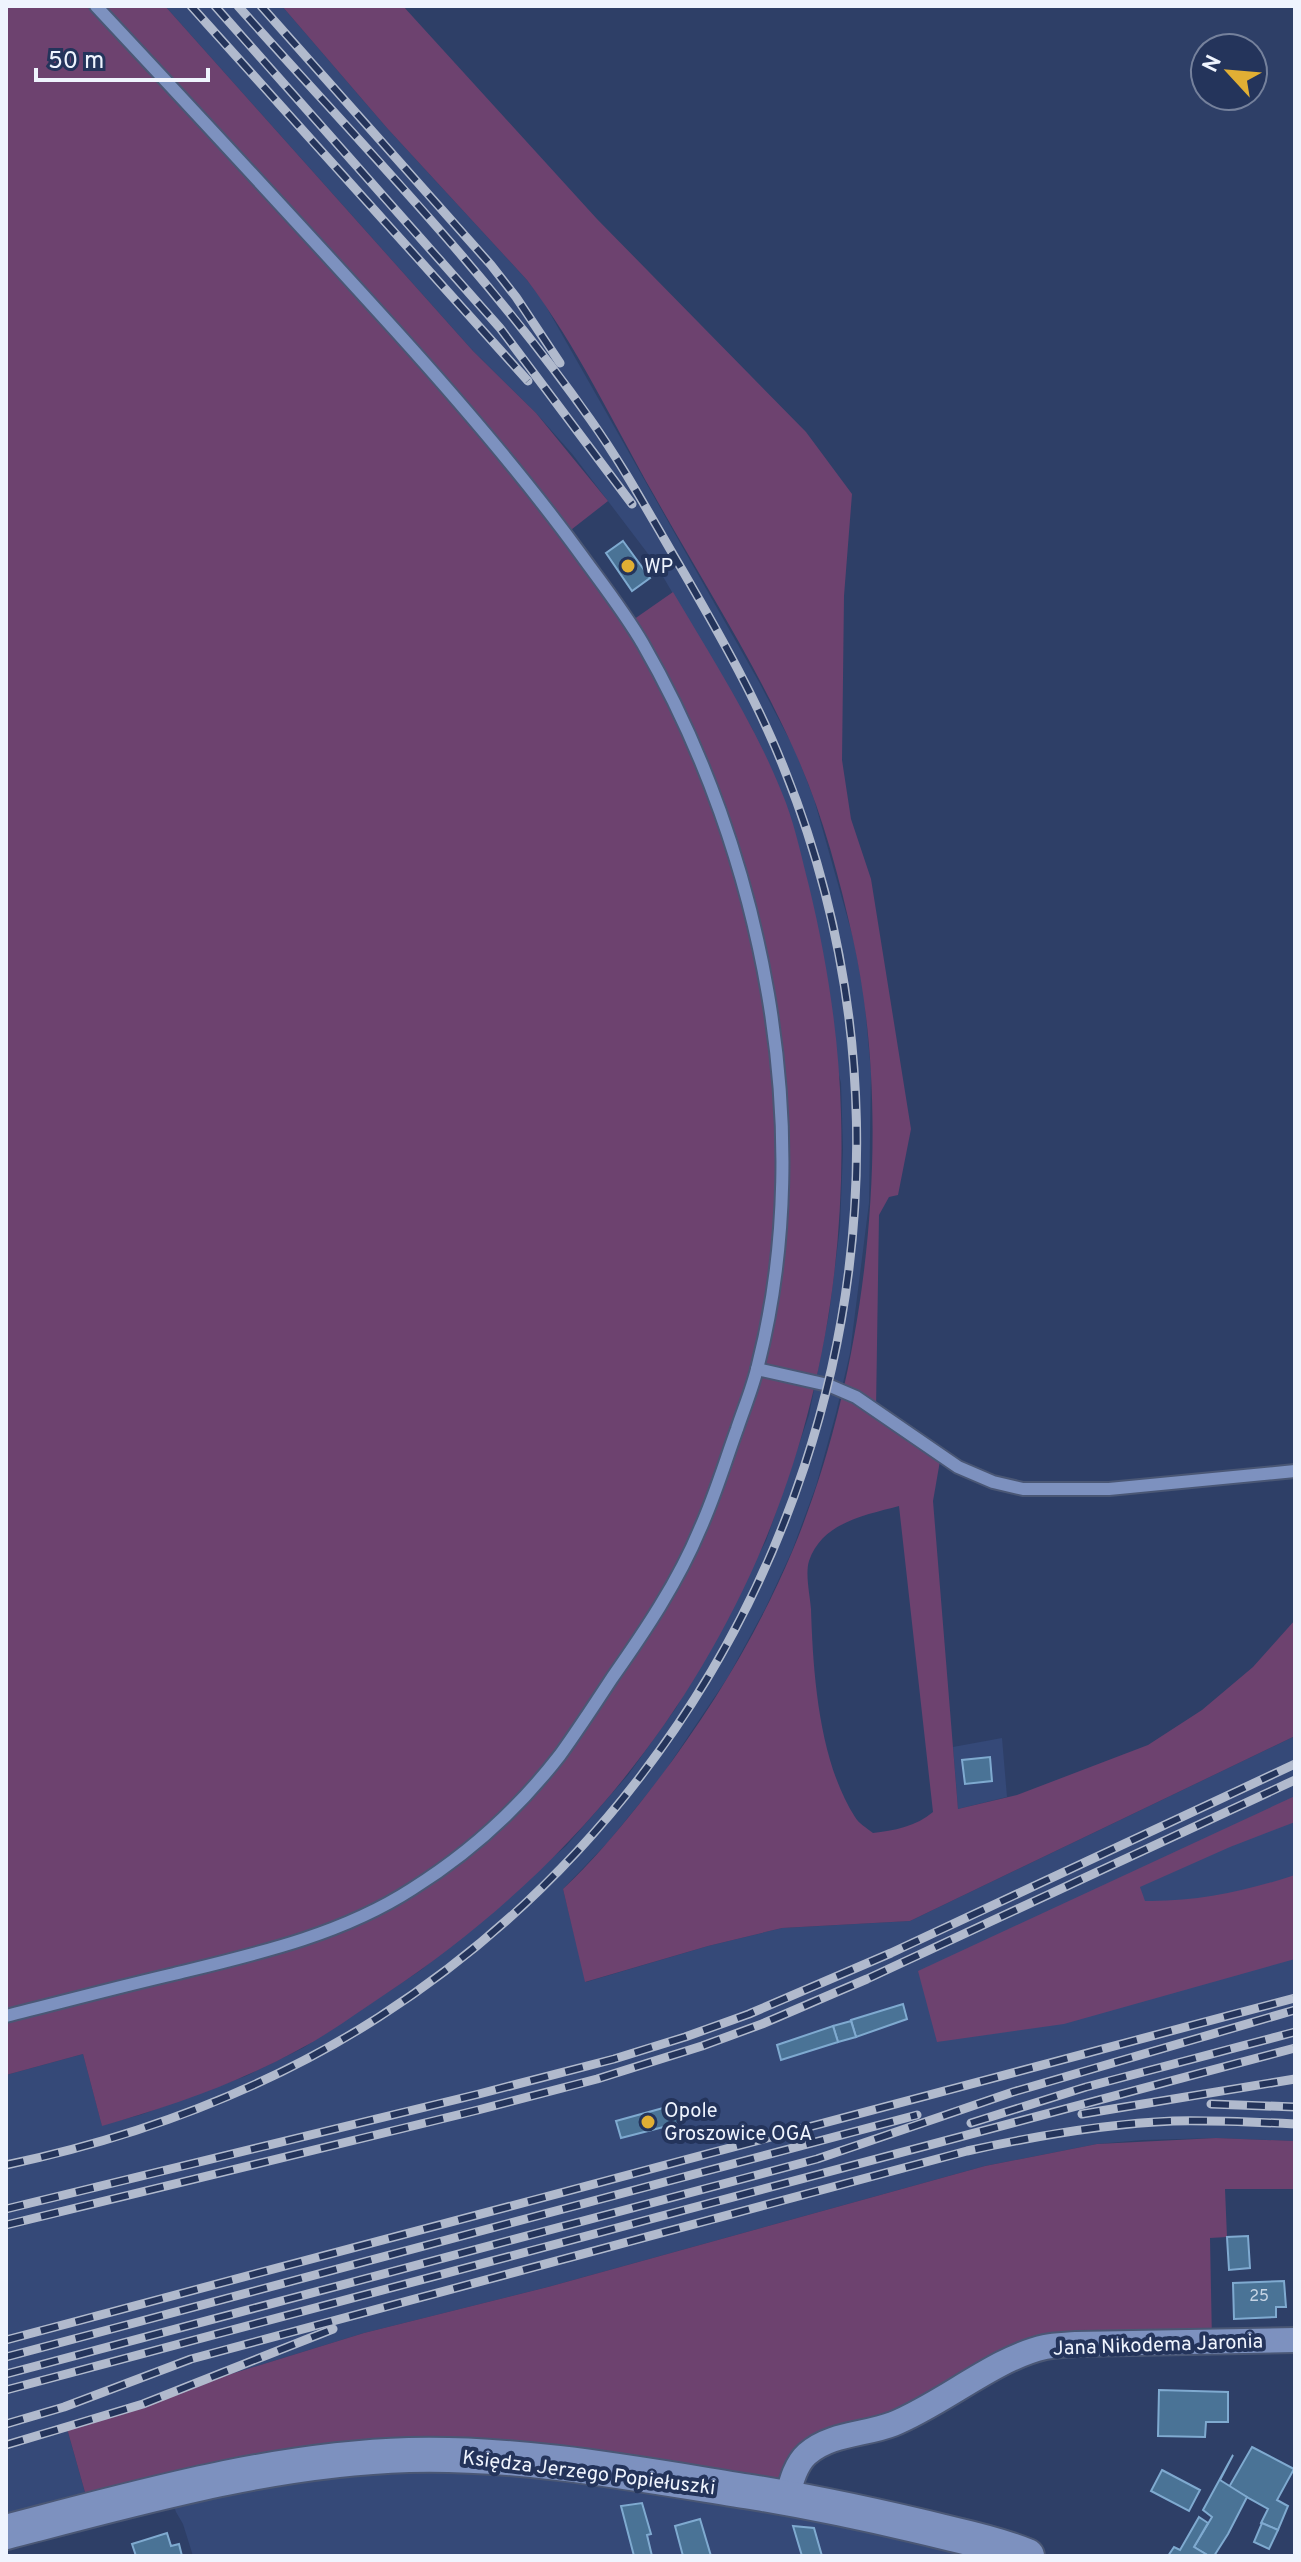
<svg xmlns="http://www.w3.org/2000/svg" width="1301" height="2562" viewBox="0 0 1301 2562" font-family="Overpass,sans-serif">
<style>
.built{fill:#354978}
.green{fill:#6d426f;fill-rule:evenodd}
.building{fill:#4a7396;stroke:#7faad0;stroke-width:2}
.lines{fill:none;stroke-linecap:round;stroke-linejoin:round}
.lane-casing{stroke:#4a5775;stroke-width:16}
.street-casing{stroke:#4a5775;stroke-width:28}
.secondary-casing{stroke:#4a5775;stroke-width:38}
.lane{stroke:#7d91bf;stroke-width:12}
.street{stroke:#7d91bf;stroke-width:24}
.secondary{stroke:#7d91bf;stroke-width:34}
.rail-casing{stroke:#b1bacd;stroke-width:9}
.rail{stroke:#24345b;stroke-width:6;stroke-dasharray:18;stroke-linecap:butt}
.poi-dot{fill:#e1af34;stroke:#24345b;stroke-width:3}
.labels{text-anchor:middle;stroke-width:8;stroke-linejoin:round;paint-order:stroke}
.number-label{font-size:16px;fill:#c6d4e4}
.poi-label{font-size:20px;fill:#eff4fe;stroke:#24345b;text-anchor:start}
.street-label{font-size:20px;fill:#eff4fe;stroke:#24345b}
</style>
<rect width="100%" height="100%" fill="#2e3f67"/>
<!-- built -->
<g class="built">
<path d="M 165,6 L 282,6 L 387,128 L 527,280 L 543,301 L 759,682 L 795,750 L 814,799 L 854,941 L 864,994 L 871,1072 L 869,1203 L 850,1353 L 836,1413 L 816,1486 L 792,1551 L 765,1609 L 728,1677 L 661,1777 L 609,1841 L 563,1889 L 586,1982 L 708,1946 L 782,1928 L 910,1921 L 1295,1736 L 1295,2141 L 1216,2138 L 1143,2140 L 1097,2144 L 985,2166 L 548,2287 L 364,2333 L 66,2425 L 90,2510 L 6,2532 L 6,2075 L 83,2054 L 102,2125 L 140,2115 L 246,2076 L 303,2048 L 421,1970 L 566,1846 L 628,1775 L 676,1708 L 766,1541 L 809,1415 L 829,1314 L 840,1227 L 843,1150 L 841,1083 L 753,730 L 655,563 L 573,455 L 536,413 L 473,351 Z"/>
<path d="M 1002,1738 L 1007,1797 L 958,1809 L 953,1747 Z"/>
<path d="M 410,2455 L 967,2537 L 957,2556 L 193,2556 L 183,2524 L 176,2512 L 169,2491 Z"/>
</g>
<!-- green -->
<g class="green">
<path d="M 6,6 L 165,6 L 473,351 L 536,413 L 608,501 L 567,533 L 630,622 L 673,592 C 713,660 758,729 786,803 C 796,830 802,859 809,886 C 827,961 839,1036 841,1114 C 852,1474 688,1794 387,1993 C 358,2012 329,2034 298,2050 C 236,2084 169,2107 102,2126 L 83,2054 L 6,2075 Z"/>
<path d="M 282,6 L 403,6 L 597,219 L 806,432 L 852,494 L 844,596 L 842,760 L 851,819 L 871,879 L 911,1129 L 898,1195 L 889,1197 L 879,1215 L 876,1410 L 941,1455 L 933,1501 L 958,1809 L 1017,1795 L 1148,1745 L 1202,1710 L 1253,1667 L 1295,1620 L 1295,1736 L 910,1921 L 782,1928 L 708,1946 L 585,1982 L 563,1889 C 591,1863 616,1833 640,1803 C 701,1726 754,1642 792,1552 C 867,1374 895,1128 853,939 C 839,876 822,812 795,752 C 756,664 701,579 654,495 C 613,423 577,346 527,280 L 387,128 ZM 899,1506 L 933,1812 C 917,1826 893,1831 873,1833 C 867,1828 859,1824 855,1817 C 819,1761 813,1674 811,1609 C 810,1595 805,1574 809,1561 C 822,1522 866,1515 899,1506 Z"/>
<path d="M 1295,1796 L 1295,1822 L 1230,1847 L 1140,1887 L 1145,1901 C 1197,1902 1246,1891 1295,1875 L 1295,1959 L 1064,2024 L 937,2042 L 918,1971 Z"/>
<path d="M 1216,2138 L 1295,2141 L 1295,2189 L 1225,2189 L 1227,2237 L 1210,2238 L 1212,2341 L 1076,2344 L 822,2445 L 787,2498 L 410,2455 L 90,2510 L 66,2425 L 364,2333 L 548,2287 L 985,2166 L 1097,2144 Z"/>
</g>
<!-- building -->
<g class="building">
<path d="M 623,541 L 650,578 L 632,591 L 606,553 Z"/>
<path d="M 990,1757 L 992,1781 L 965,1784 L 962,1760 Z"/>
<path d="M 903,2004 L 907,2019 L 856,2037 L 851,2020 Z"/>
<path d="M 851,2021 L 856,2037 L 838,2042 L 833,2026 Z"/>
<path d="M 833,2026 L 838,2042 L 781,2060 L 777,2045 Z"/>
<path d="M 674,2105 L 679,2123 L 621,2138 L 616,2121 Z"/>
<path d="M 1248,2236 L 1250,2268 L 1229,2270 L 1227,2237 Z"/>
<path d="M 1284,2281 L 1286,2307 L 1276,2307 L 1276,2317 L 1234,2319 L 1233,2283 Z"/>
<path d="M 1159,2390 L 1228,2392 L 1228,2422 L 1206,2422 L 1205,2437 L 1158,2436 Z"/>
<path d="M 1252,2447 L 1294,2469 L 1277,2500 L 1288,2506 L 1278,2530 L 1261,2523 L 1268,2509 L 1229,2487 Z"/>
<path d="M 1233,2455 L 1220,2480 L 1247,2497 L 1228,2534 L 1214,2556 L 1209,2556 L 1194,2547 L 1212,2517 L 1203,2510 Z"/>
<path d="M 1162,2470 L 1200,2490 L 1189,2511 L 1151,2491 Z"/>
<path d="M 642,2503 L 651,2534 L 647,2535 L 652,2556 L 634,2556 L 621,2506 Z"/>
<path d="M 1199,2517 L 1208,2523 L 1194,2547 L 1209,2556 L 1168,2556 L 1174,2547 L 1180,2550 Z"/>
<path d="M 700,2519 L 711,2556 L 683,2556 L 675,2526 Z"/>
<path d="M 1262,2523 L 1278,2530 L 1269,2549 L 1254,2542 Z"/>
<path d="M 793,2526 L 814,2528 L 822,2556 L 802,2556 Z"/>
<path d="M 167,2533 L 171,2546 L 179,2544 L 182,2556 L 136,2556 L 132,2544 Z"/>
</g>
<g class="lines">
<!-- lane casing -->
<g class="lane-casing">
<g id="lane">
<path d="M 757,1369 L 828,1385 L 856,1397 L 958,1467 L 993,1482 L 1023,1489 L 1109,1489 L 1295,1471"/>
<path d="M 6,2016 C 62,2002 118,1987 174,1974 C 256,1954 341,1935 412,1889 C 468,1854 519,1808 560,1755 C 578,1730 595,1704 612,1678 C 645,1631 678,1582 700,1529 C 715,1496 725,1462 737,1429 C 744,1408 753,1387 758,1365 C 818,1130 763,852 643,644 C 625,613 603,585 582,556 C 524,476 461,403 395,330 C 296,221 196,113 96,6"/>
</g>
</g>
<!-- street casing -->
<g class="street-casing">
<path id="street" d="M 787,2498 C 791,2483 795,2465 807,2454 C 831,2433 865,2435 893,2424 C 943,2404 995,2358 1045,2347 C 1055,2345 1066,2345 1076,2344 L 1295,2340"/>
</g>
<!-- secondary casing -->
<g class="secondary-casing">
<path id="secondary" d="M 6,2532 C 137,2498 272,2459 409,2455 C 525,2452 643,2475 757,2493 C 823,2504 887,2518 952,2534 C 978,2540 1003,2546 1027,2556"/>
</g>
<!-- lane -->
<use href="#lane" class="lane"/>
<!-- street -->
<use href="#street" class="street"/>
<!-- secondary -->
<use href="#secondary" class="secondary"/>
<!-- rail casing -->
<g class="rail-casing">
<g id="rail">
<path d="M 191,6 L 528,381"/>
<path d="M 215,6 L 500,328 L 632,504"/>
<path d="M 261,6 L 491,265 L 516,297 L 560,363"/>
<path d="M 1211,2104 L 1295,2107"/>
<path d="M 1082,2114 L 1295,2079"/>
<path d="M 971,2123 L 1086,2087 L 1295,2032"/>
<path d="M 6,2165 C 138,2137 265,2090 379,2017 C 789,1754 968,1227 785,771 C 758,702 721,637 684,573 C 653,521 625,468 590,419 C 486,271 358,141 238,6"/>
<path d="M 6,2209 L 479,2094 L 614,2059 L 685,2037 L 749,2014 L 891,1953 L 1295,1764"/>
<path d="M 6,2225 L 478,2110 L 597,2079 L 702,2046 L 762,2024 L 867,1979 L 1295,1780"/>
<path d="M 6,2340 L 1295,1998"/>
<path d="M 6,2357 L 917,2115"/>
<path d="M 6,2374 L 817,2159 L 1013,2092 L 1295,2010"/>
<path d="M 6,2390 L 1295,2048"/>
<path d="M 6,2424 L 64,2407 L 191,2359 L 967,2151 C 1035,2136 1103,2124 1173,2121 C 1213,2120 1254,2122 1295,2124"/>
<path d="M 6,2445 L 143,2404 L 333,2329"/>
</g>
</g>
<!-- rail -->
<use href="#rail" class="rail"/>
</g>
<!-- markers -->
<g class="poi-dot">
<circle cx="628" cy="566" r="8"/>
<circle cx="648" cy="2122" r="8"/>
</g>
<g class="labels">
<!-- number labels -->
<g class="number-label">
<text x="1259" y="2301">25</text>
</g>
<!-- poi labels -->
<g class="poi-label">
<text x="644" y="573">WP</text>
<text x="664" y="2117">Opole<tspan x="664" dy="23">Groszowice OGA</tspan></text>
</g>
<!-- street labels -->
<g class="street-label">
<text transform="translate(1158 2344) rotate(-2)" y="7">Jana Nikodema Jaronia</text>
<text transform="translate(589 2472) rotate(7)" y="7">Księdza Jerzego Popiełuszki</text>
</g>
</g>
<!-- border -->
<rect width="1301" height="2562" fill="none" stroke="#eff4fe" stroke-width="16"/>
<!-- north arrow -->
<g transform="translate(1229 72) rotate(296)"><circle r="38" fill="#24345b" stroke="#75819c" stroke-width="2"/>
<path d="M0-6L14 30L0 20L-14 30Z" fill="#e1af34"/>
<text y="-12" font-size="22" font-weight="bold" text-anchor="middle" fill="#eff4fe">N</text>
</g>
<!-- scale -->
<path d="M36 68v12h172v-12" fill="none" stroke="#eff4fe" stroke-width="4"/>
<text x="48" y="68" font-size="24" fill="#eff4fe" stroke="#24345b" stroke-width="6" paint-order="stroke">50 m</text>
</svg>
